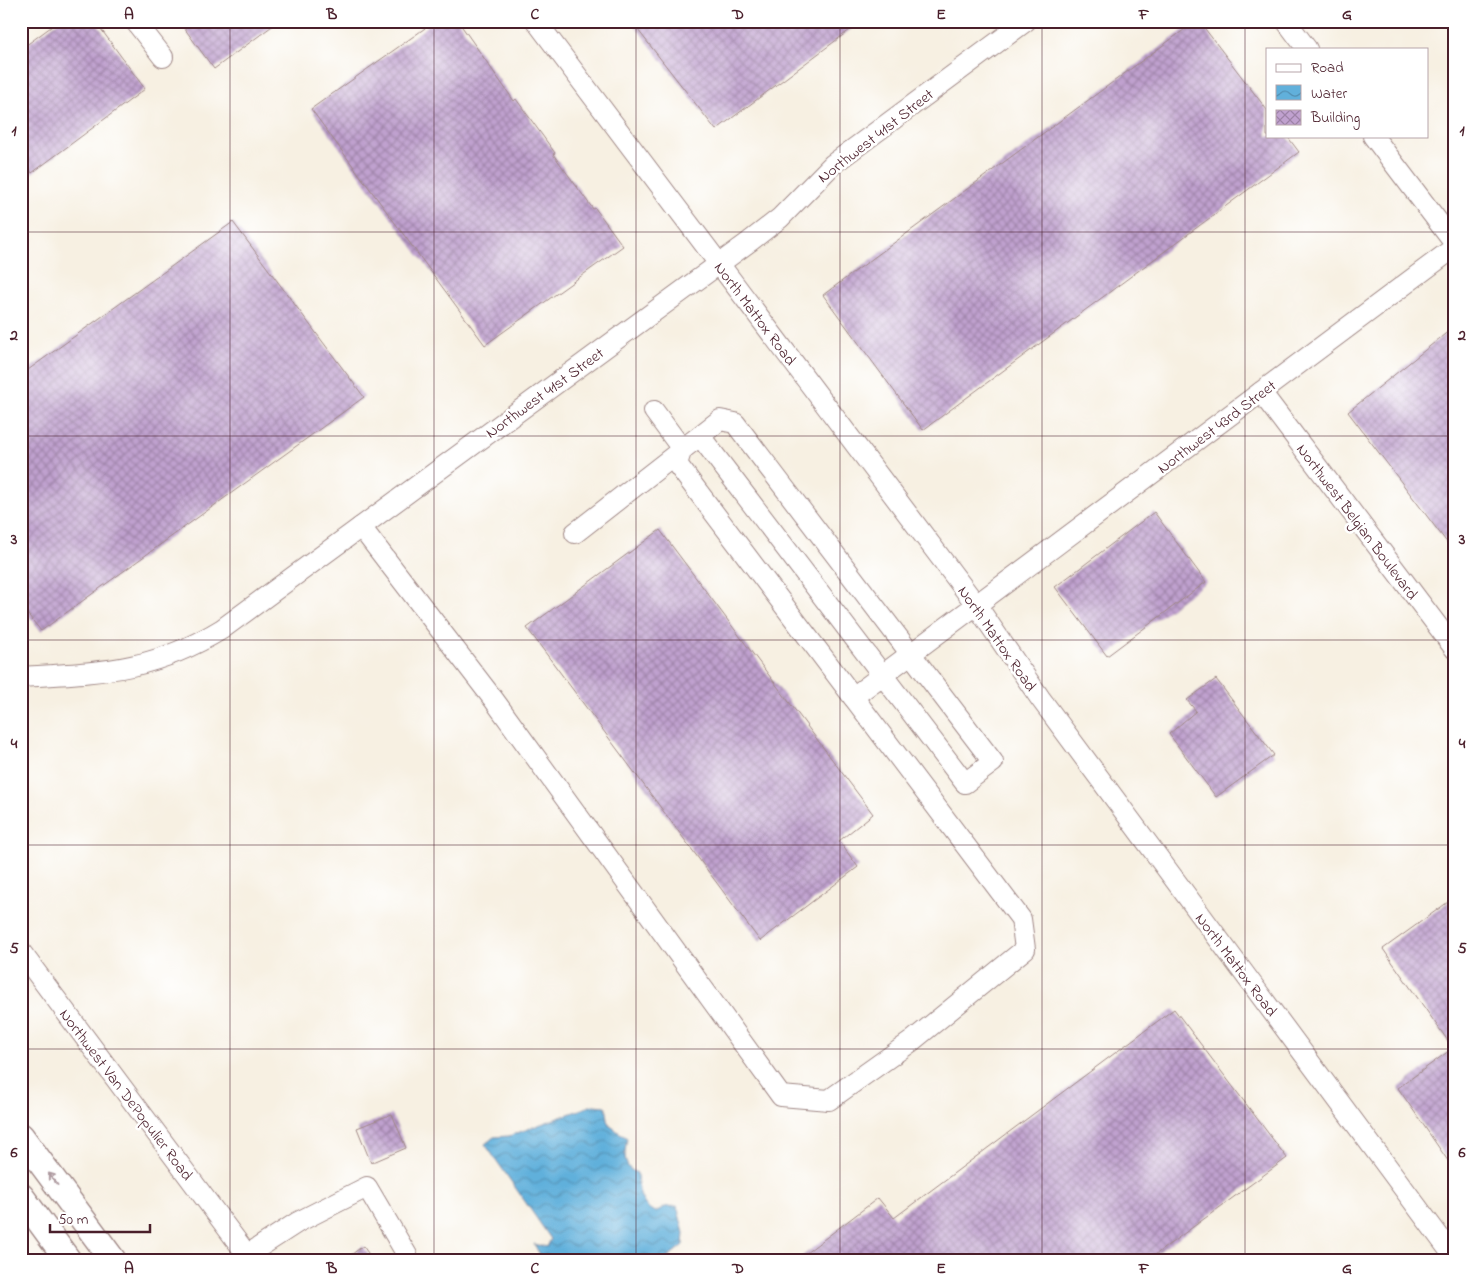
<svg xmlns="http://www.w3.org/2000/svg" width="1476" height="1281" viewBox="0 0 1476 1281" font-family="'Indie Flower',sans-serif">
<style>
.water{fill:url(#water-waves);stroke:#566883}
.building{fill:url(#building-cross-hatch)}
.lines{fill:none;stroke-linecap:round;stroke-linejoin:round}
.minor-casing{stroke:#a08886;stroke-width:22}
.major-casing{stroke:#a08886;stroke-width:28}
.minor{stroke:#fff;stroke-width:20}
.major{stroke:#fff;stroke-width:25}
.oneway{stroke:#ae9aa0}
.grid{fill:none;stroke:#4a1f2b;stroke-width:1;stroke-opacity:0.55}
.labels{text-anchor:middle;stroke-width:5;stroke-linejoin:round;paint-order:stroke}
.street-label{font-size:16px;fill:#4a1f2b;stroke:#fff}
.neatline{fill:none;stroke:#4a1f2b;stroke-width:2}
.grid-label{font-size:16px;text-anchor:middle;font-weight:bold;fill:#4a1f2b}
</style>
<defs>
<pattern id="water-waves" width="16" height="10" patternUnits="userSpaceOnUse" patternTransform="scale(1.25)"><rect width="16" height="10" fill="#61b0db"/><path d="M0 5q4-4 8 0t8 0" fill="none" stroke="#528fb2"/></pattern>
<pattern id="building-cross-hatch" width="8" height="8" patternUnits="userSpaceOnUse" patternTransform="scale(1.25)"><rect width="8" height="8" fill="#c0a1cf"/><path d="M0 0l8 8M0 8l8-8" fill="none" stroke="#9e83a8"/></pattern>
</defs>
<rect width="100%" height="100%" fill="#fff"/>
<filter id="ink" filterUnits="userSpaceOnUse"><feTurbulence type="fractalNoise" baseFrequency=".02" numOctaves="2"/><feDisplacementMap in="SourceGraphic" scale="10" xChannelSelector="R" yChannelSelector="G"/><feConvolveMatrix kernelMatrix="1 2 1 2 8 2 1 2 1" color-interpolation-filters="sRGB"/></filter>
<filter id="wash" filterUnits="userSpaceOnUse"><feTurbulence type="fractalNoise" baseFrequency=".0096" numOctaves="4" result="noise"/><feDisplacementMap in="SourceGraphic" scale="20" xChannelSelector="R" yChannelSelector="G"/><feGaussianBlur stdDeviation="1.12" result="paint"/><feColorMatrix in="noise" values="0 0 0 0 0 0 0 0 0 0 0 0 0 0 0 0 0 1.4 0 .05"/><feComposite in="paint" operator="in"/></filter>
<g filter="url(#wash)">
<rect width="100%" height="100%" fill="#f7f0e2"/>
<!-- water -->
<path class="water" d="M 593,1105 L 606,1106 L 609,1125 L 627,1138 C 625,1151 621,1167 637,1173 C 638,1188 639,1205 655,1212 L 665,1207 L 677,1206 L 684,1233 L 683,1245 L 664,1260 L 543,1260 L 534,1244 L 547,1247 L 551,1239 L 485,1144 L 494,1137 L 509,1136 Z"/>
<g id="blocks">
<!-- building -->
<g class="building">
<path d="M 59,21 L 95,21 L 145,89 L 32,173 L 21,158 L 21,49 Z"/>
<path d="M 179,21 L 279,21 L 214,69 Z"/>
<path d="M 424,21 L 458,21 L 514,101 L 516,99 L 555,153 L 553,154 L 593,209 L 595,208 L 623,246 L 485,345 L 311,109 L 428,26 Z"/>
<path d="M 631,21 L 862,21 L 716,130 Z"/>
<path d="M 1196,21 L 1199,21 L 1267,110 L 1267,136 L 1287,136 L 1299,152 L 923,430 L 823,295 Z"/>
<path d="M 233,222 L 364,397 L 41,631 L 21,606 L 21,375 Z"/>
<path d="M 1455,326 L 1455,553 L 1348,412 Z"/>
<path d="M 1154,512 L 1206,582 L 1107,656 L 1055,587 Z"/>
<path d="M 660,530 L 873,814 L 839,841 L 858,867 L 760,941 L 527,628 Z"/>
<path d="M 1216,679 L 1274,755 L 1216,797 L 1169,734 L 1196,711 L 1187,700 Z"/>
<path d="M 1455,897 L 1455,1171 L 1398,1088 L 1453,1048 L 1383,949 Z"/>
<path d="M 1174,1009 L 1287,1158 L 1148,1260 L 797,1260 L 878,1198 L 894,1218 Z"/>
<path d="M 392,1114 L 406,1148 L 371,1163 L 357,1128 Z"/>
<path d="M 363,1246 L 373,1260 L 344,1260 Z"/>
</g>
</g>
</g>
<g filter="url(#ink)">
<use href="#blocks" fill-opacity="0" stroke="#a08886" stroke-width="1"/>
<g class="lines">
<!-- minor casing -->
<g class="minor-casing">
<g id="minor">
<path d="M 135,21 L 163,57"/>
<path d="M 536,21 L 977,606 L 1040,698 L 1455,1258"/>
<path d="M 1286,21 L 1307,49"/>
<path d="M 1373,136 L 1455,244"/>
<path d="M 1261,392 L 1455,649"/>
<path d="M 361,527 L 494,700 L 781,1096 L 829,1100 L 912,1041 L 1025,949 L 1021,919 L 677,464 L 682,449 L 654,411"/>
<path d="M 575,533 L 720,420 L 735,423 L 993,762 L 965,783 L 700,436"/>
<path d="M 21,677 C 101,672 152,672 222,629 L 749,242 L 780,218 L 833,164 L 1026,21"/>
<path d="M 853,697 L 1455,247"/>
<path d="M 21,952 L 251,1260"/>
<path d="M 247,1255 L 298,1222 L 367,1187 L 407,1255 L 403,1260"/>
</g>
</g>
<!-- major casing -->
<g class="major-casing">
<g id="major">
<path d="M 21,1136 L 113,1260"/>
<path d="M 21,1196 L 68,1260"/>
</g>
</g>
<!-- minor -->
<use href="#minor" class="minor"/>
<!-- major -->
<use href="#major" class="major"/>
</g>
<!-- one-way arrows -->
<defs><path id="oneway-shaft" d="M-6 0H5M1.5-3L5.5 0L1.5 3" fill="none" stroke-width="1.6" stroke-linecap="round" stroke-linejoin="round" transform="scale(1.25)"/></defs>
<use class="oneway" href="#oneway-shaft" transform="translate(53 1179) rotate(-127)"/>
</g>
<!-- grid -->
<path class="grid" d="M 230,21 L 230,1260M 434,21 L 434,1260M 636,21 L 636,1260M 840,21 L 840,1260M 1042,21 L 1042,1260M 1245,21 L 1245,1260M 21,232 L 1455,232M 21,436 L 1455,436M 21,640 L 1455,640M 21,845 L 1455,845M 21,1049 L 1455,1049"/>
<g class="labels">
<!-- street labels -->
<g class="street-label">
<text transform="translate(875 135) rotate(-38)" y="6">Northwest 41st Street</text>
<text transform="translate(756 313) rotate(53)" y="6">North Mattox Road</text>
<text transform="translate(544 392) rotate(-36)" y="6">Northwest 41st Street</text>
<text transform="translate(1216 426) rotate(-37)" y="6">Northwest 43rd Street</text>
<text transform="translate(1358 521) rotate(53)" y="6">Northwest Belgian Boulevard</text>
<text transform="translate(998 638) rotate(55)" y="6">North Mattox Road</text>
<text transform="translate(1237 964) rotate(53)" y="6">North Mattox Road</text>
<text transform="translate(127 1094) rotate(53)" y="6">Northwest Van DePopulier Road</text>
</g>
</g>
<!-- margin -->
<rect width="1476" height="1281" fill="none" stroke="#fff" stroke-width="55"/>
<!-- legend -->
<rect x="1266" y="48" width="162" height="90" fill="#ffffff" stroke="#b7a5aa"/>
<rect x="1276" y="64" width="25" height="8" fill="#ffffff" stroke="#b7a5aa"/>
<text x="1311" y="72" font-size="15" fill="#4a1f2b">Road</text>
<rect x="1276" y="85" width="25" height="15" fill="url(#water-waves)" stroke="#b7a5aa"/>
<text x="1311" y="98" font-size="15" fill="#4a1f2b">Water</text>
<rect x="1276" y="110" width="25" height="15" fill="url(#building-cross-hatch)" stroke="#b7a5aa"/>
<text x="1311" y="122" font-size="15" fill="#4a1f2b">Building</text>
<!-- scale -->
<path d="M50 1224v8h100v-8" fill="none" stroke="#4a1f2b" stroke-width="2.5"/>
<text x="58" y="1224" font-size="15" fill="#4a1f2b" stroke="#ffffff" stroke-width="4" paint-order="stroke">50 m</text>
<rect x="28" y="28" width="1420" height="1226" class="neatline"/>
<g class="grid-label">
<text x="129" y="19">A</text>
<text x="332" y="19">B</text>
<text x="535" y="19">C</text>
<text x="738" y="19">D</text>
<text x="941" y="19">E</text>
<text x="1144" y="19">F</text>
<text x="1347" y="19">G</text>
<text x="14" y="135">1</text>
<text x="1462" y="135">1</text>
<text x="14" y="340">2</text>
<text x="1462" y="340">2</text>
<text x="14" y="544">3</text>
<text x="1462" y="544">3</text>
<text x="14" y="748">4</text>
<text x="1462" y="748">4</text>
<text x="14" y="953">5</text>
<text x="1462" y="953">5</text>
<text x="14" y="1157">6</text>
<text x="1462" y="1157">6</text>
<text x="129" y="1273">A</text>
<text x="332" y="1273">B</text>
<text x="535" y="1273">C</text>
<text x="738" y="1273">D</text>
<text x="941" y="1273">E</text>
<text x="1144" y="1273">F</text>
<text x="1347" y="1273">G</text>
</g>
</svg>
